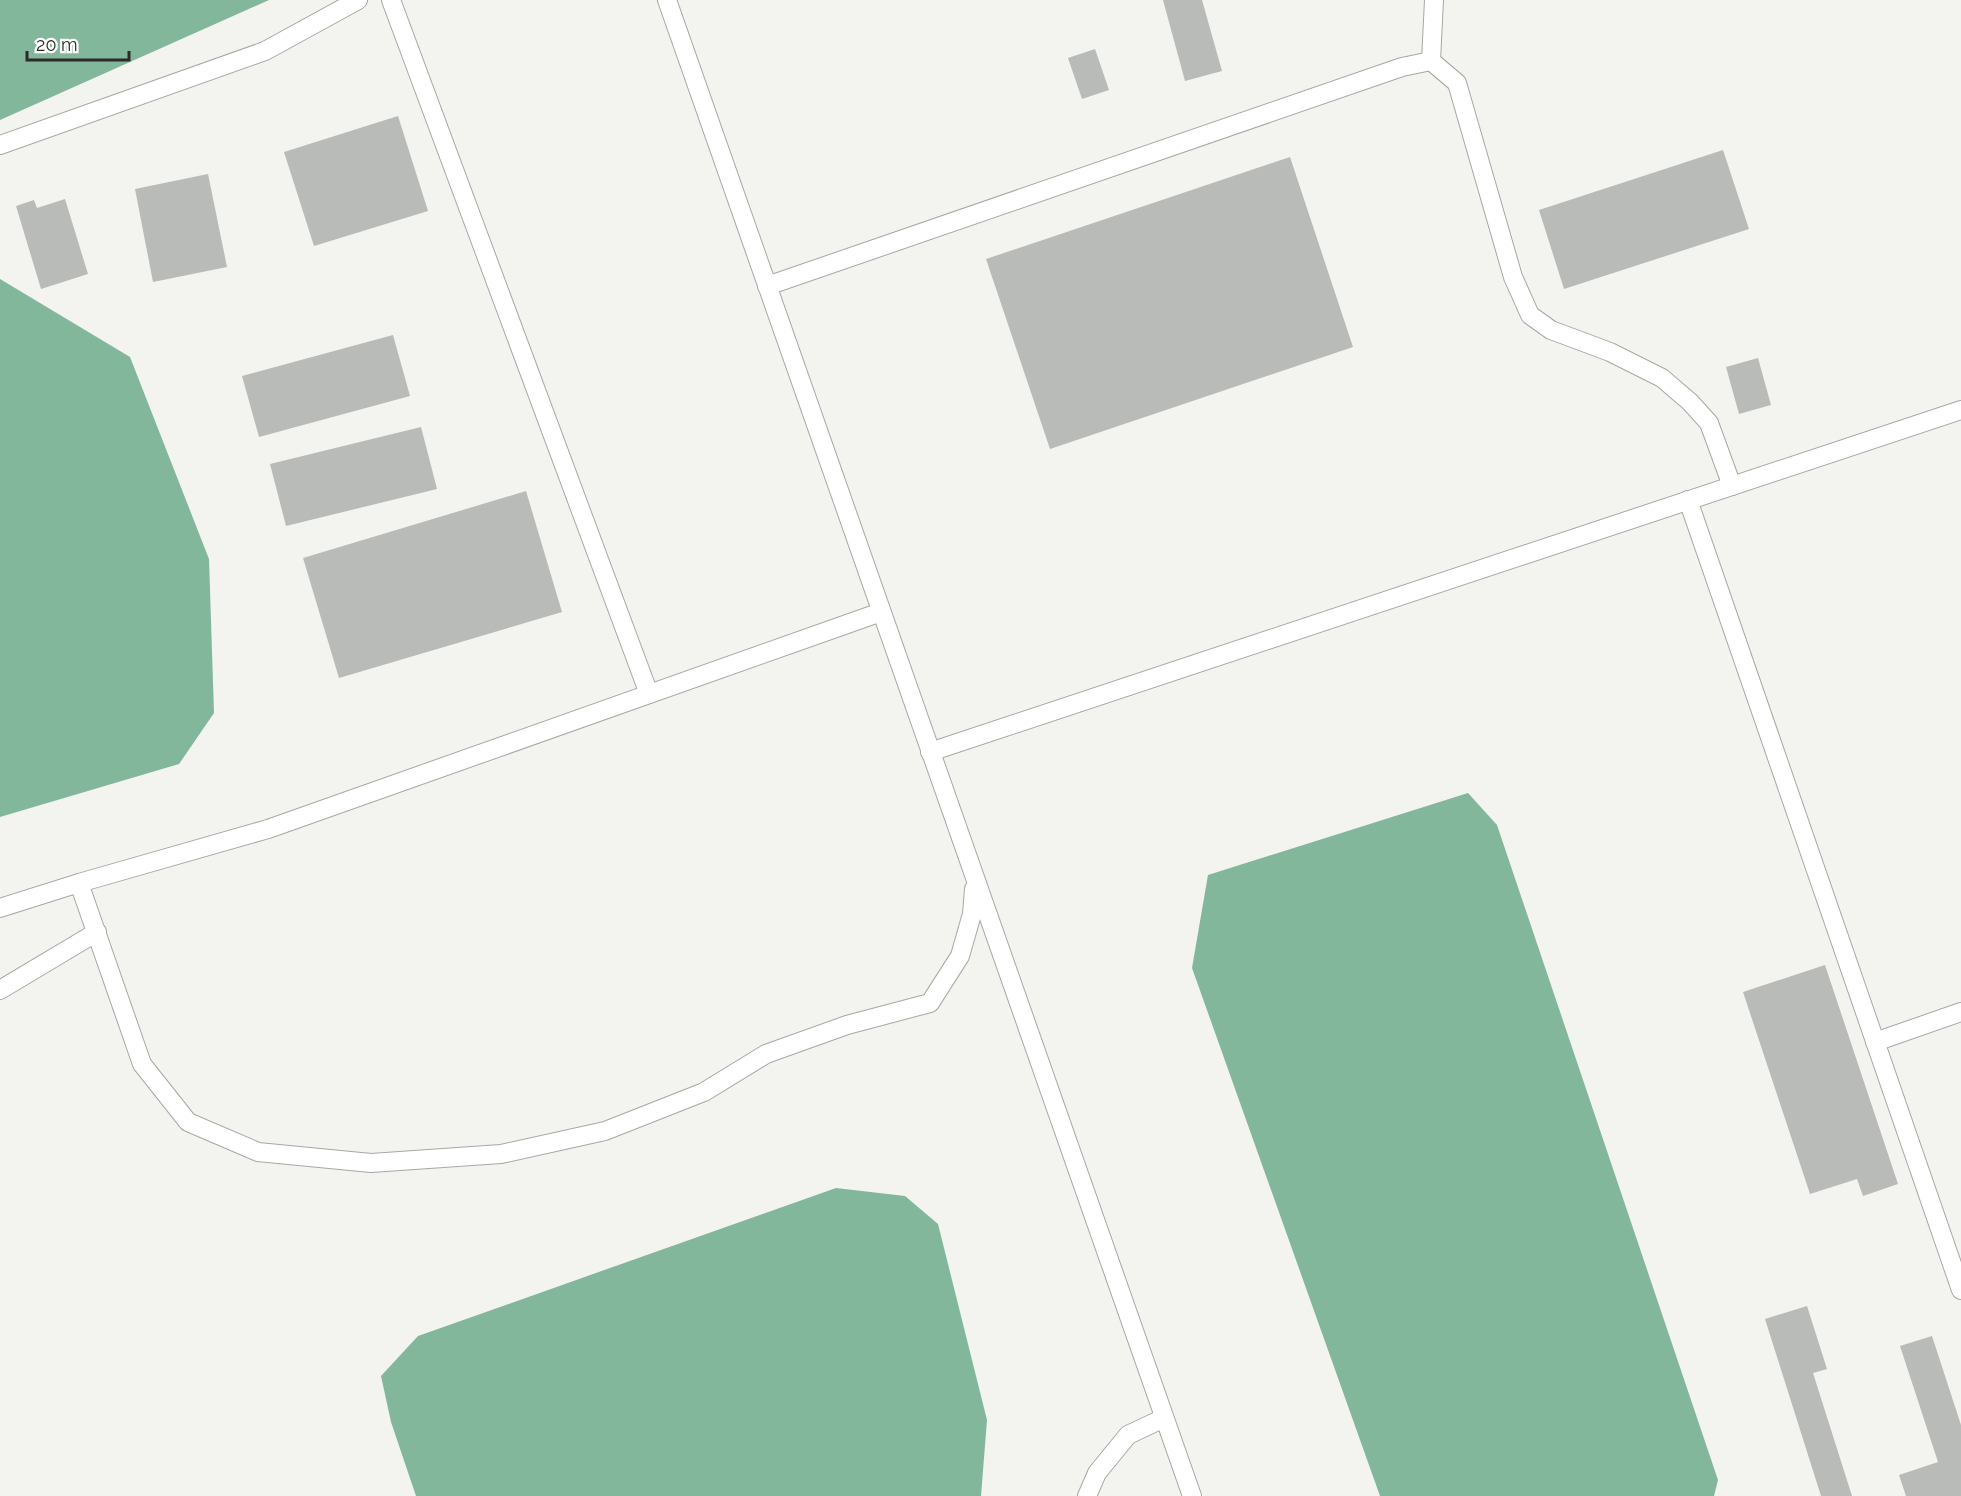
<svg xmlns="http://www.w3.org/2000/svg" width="1961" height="1496" viewBox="0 0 1961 1496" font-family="Raleway,sans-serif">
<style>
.water{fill:#82b79b}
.building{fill:#b9bbb8}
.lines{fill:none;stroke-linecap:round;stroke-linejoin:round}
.lane-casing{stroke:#a7a7a4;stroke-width:20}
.lane{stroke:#fff;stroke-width:18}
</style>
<rect width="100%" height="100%" fill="#f3f3f0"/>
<!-- water -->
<g class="water">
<path d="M 0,0 L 269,0 L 0,120 Z"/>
<path d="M 0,279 L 130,357 L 209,559 L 214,713 L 179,764 L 0,817 Z"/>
<path d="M 1468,793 L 1497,825 L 1718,1480 L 1714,1496 L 1380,1496 L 1192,968 L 1208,875 Z"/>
<path d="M 836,1188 L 905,1196 L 938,1224 L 987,1420 L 981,1496 L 416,1496 L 391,1422 L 381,1376 L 418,1336 Z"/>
</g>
<!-- building -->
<g class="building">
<path d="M 1163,0 L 1202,0 L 1222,71 L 1185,81 Z"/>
<path d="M 1095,49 L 1109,90 L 1082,99 L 1068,58 Z"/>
<path d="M 398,116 L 428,211 L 314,246 L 284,152 Z"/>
<path d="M 1723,150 L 1749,229 L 1564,289 L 1539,210 Z"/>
<path d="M 1290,157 L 1353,347 L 1050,449 L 986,259 Z"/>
<path d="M 208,174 L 227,267 L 153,282 L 135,189 Z"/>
<path d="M 65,199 L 88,274 L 41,289 L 16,206 L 34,200 L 37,208 Z"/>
<path d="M 393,335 L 410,396 L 259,437 L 242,376 Z"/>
<path d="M 1758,358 L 1771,405 L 1739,414 L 1726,367 Z"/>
<path d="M 421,427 L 437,489 L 286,526 L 270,464 Z"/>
<path d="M 526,491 L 562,612 L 339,678 L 303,558 Z"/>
<path d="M 1825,965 L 1898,1184 L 1863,1196 L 1857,1179 L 1810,1194 L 1743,992 Z"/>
<path d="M 1807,1306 L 1827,1369 L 1813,1373 L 1852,1496 L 1821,1496 L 1765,1319 Z"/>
<path d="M 1932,1336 L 1961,1425 L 1961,1496 L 1906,1496 L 1899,1475 L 1938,1462 L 1900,1346 Z"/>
</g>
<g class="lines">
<!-- lane casing -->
<g class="lane-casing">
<g id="lane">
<path d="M 391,0 L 649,694"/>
<path d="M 667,0 L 1192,1496"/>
<path d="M 1431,61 L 1434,0"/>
<path d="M 0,145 L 265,51 L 358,0"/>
<path d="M 767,286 L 1402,67 L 1431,61 L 1457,83 L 1513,277 L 1530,315 L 1551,330 L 1610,352 L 1662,378 L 1690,402 L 1709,423 L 1732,486"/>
<path d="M 1688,500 L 1961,1290"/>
<path d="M 930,752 L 1961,410"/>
<path d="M 79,883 L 142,1064 L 188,1122 L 258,1152 L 371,1163 L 501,1154 L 605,1131 L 704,1092 L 766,1054 L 847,1025 L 930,1003 L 960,956 L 972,914 L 974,889"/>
<path d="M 0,908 L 79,883 L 268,829 L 881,612"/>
<path d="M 0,990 L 97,932"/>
<path d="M 1875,1042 L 1961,1012"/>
<path d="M 1087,1496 L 1097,1473 L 1128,1435 L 1164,1418"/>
</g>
</g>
<!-- lane -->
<use href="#lane" class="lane"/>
</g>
<!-- scale -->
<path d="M27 51v9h102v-9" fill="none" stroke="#2b2b2a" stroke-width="3"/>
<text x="36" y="51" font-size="18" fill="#2b2b2a" stroke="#fffffe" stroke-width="4.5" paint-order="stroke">20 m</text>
</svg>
